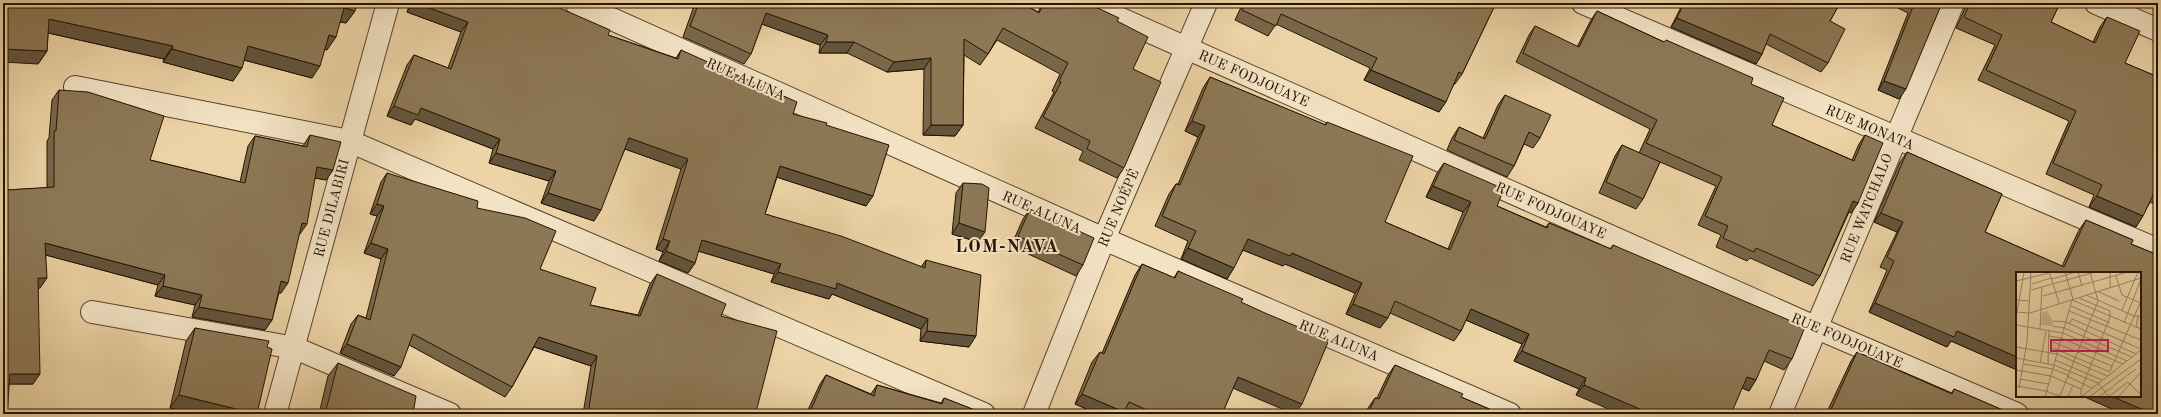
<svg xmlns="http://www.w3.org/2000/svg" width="2161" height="417" viewBox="0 0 2161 417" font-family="'Old Standard TT',serif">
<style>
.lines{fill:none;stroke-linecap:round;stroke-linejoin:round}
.minor-casing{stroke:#56442a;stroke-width:24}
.minor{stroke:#f3e3c5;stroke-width:22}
.wall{fill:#79674a;stroke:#241400}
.shaded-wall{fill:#63543c;stroke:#241400}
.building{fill:#8d7856;stroke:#241400}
.labels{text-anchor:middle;stroke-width:4;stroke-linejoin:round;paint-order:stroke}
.street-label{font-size:14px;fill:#241400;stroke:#f3e3c5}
.district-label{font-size:18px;font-weight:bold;letter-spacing:1px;fill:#241400;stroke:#f3e3c5}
.inset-road{fill:none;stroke:#9d8764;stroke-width:1}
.view{fill:#c2185b;fill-opacity:0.15;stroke:#c2185b;stroke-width:2}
.inset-edge{fill:none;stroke:#241400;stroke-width:2}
</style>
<rect width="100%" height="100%" fill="#edd4a6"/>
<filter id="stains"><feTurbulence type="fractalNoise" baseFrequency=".005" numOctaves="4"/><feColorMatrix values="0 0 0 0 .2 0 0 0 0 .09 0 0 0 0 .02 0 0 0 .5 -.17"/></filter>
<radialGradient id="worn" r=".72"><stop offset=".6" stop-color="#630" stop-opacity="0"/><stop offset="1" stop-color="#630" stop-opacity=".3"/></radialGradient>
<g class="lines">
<!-- minor casing -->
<g class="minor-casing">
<g id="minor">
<path d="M 576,3 L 1104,239 L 1510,414"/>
<path d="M 1085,3 L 1817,328 L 2017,414"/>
<path d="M 1583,3 L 2158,250"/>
<path d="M 2096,3 L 2158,30"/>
<path d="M 75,87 L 349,141 L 984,414"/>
<path d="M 92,312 L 295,348 L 450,414"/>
<path d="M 275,414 L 388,3"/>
<path d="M 1034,414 L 1104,239 L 1206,3"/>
<path d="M 1780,414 L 1953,3"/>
</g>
</g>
<!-- minor -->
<use href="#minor" class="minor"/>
</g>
<!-- wall -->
<g class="wall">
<path d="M 3,3 L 355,11 L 346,23 L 340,22 L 327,50 L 325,49 L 312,78 L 244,60 L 233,81 L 163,62 L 164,59 L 48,33 L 47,51 L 38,64 Z"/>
<path d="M 410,3 L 548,3 L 608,35 L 676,58 L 681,50 L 793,114 L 826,125 L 866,206 L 777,177 L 765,214 L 921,267 L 926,260 L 969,347 L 920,341 L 921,329 L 832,294 L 829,299 L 771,282 L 774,274 L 698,251 L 695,263 L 688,273 L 659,261 L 663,252 L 656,249 L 681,169 L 625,149 L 594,221 L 541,203 L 549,181 L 489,163 L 493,149 L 415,119 L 411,125 L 387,116 L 407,65 L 414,55 L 448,68 L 461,32 L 407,12 Z"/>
<path d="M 695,3 L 1022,3 L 1038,12 L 1043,3 L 1087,3 L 1117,21 L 1133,69 L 1124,168 L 1117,178 L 1079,160 L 1083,151 L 1035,128 L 1054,92 L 1052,91 L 1060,74 L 997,40 L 988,54 L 980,65 L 964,55 L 963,125 L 955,136 L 923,135 L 924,69 L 887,72 L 847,53 L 819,53 L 820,45 L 762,24 L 751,54 L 744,64 L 683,37 Z"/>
<path d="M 1243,3 L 1496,3 L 1462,74 L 1455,84 L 1454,84 L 1439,112 L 1364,80 L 1370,68 L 1276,24 L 1268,36 L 1235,20 Z"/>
<path d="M 1683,3 L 1840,3 L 1830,21 L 1828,63 L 1821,72 L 1766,44 L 1762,54 L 1756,64 L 1671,27 Z"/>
<path d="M 1888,3 L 1942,3 L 1899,99 L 1878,90 L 1908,13 Z"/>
<path d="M 1964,3 L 2060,3 L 2051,22 L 2093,42 L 2100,27 L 2107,17 L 2125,63 L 2158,77 L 2158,206 L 2150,202 L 2136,227 L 2089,207 L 2094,195 L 2046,174 L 2069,121 L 1978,80 L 1995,45 L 1956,28 L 1965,8 Z"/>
<path d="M 1597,11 L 1664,42 L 1666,40 L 1751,84 L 1772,125 L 1852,160 L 1859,144 L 1865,135 L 1858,203 L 1851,213 L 1849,212 L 1820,276 L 1813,286 L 1750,258 L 1747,261 L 1716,247 L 1721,235 L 1698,225 L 1716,186 L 1660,162 L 1643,199 L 1636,209 L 1599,193 L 1615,156 L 1622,145 L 1639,153 L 1650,129 L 1516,62 L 1529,35 L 1535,26 L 1577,47 L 1591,20 Z"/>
<path d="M 1210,77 L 1325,125 L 1327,122 L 1385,222 L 1448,249 L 1463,212 L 1426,197 L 1437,173 L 1444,163 L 1497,206 L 1546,227 L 1549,223 L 1610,249 L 1613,245 L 1792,359 L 1784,370 L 1764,361 L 1749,391 L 1742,388 L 1576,395 L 1579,389 L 1514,361 L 1522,344 L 1466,320 L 1461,331 L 1454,341 L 1390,313 L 1380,328 L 1346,314 L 1355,293 L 1285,264 L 1283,266 L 1243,250 L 1227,279 L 1181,259 L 1188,241 L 1155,226 L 1169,194 L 1176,184 L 1178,184 L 1198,137 L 1185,131 L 1203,88 Z"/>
<path d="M 59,90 L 150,160 L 240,182 L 248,146 L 255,136 L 303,146 L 310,135 L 333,170 L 326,180 L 315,178 L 300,234 L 299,234 L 281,293 L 279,293 L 272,320 L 265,330 L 192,317 L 195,305 L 155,296 L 158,285 L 46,255 L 40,288 L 38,288 L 33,384 L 9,384 L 3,414 L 3,194 L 6,190 L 47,188 L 47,141 L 49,138 L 52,100 Z"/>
<path d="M 1505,95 L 1540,138 L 1533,148 L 1524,144 L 1514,166 L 1507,177 L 1447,150 L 1452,138 L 1459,127 L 1483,138 L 1498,105 Z"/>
<path d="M 1907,152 L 2002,194 L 1985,232 L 2062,266 L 2079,230 L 2086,220 L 2133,240 L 2131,244 L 2158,255 L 2158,414 L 2123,414 L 2085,397 L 2086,396 L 2140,396 L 2140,273 L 2017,273 L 2017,370 L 1951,341 L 1947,347 L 1869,312 L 1887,270 L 1880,267 L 1897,232 L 1874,222 L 1900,162 Z"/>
<path d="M 387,173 L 477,208 L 540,269 L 590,305 L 638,315 L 650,284 L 657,274 L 721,316 L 756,412 L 760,414 L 583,414 L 591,366 L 534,347 L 512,387 L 505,397 L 409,345 L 394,376 L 340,353 L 351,324 L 358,315 L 366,318 L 381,259 L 364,253 L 377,216 L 370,214 L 381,182 Z"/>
<path d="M 963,183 L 978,242 L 952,234 L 956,193 Z"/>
<path d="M 1030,209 L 1083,265 L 1076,276 L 1011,246 L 1023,219 Z"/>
<path d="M 1142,264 L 1174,278 L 1178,271 L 1241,302 L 1233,388 L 1222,414 L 1126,414 L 1124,413 L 1123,414 L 1098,414 L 1075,404 L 1092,362 L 1100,352 L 1102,353 L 1135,275 Z"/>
<path d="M 195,328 L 267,347 L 170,408 L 186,341 Z"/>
<path d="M 1857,352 L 1952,393 L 1954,389 L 2012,414 L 1826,414 L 1851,361 Z"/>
<path d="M 338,363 L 413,414 L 319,414 L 328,376 Z"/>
<path d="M 1395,365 L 1461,397 L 1501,414 L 1365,414 L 1368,408 L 1375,398 L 1377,398 L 1388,375 Z"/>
<path d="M 826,375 L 871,394 L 877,385 L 941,403 L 944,398 L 985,414 L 806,414 L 820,384 Z"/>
</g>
<!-- shaded-wall -->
<g class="shaded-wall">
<path d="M 413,3 L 416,3 L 468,22 L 461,32 L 407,12 Z"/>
<path d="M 1115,3 L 1124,3 L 1122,6 Z"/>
<path d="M 344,8 L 355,11 L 346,23 L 335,20 Z"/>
<path d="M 766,13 L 828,35 L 820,45 L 759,23 Z"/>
<path d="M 1677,18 L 1762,54 L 1756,64 L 1671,27 Z"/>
<path d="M 49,19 L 173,46 L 164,59 L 40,31 Z"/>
<path d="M 329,35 L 336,37 L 327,50 L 320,48 Z"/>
<path d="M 826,42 L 854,42 L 847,53 L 819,53 Z"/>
<path d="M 248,46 L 320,66 L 312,78 L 240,59 Z"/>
<path d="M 3,49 L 47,51 L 38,64 L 3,62 Z"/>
<path d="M 172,49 L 242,68 L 233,81 L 163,62 Z"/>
<path d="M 931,58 L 924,69 L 887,72 L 894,62 Z"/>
<path d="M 1371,70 L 1446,102 L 1439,112 L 1364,80 Z"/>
<path d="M 1884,81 L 1906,89 L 1899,99 L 1878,90 Z"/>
<path d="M 394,106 L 421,108 L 500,139 L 493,149 L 415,119 L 411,125 L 387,116 Z"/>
<path d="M 1192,121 L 1205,126 L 1198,137 L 1185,131 Z"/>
<path d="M 931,125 L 963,125 L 955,136 L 923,135 Z"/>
<path d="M 629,138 L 688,159 L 681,169 L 622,148 Z"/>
<path d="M 496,153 L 556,171 L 549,181 L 489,163 Z"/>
<path d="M 780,166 L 873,196 L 866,206 L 773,176 Z"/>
<path d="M 317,167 L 333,170 L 326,180 L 310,177 Z"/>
<path d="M 1433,186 L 1471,202 L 1463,212 L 1426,197 Z"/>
<path d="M 548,193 L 601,210 L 594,221 L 541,203 Z"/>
<path d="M 2097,196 L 2143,216 L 2136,227 L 2089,207 Z"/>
<path d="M 1853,201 L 1858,203 L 1851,213 L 1847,211 Z"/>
<path d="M 377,204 L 384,206 L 377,216 L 370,214 Z"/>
<path d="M 1881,213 L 1903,222 L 1897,232 L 1874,222 Z"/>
<path d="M 302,223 L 307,224 L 300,234 L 295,233 Z"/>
<path d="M 959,223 L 985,232 L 978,242 L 952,234 Z"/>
<path d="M 663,239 L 670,241 L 663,252 L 656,249 Z"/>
<path d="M 1248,239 L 1292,253 L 1362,283 L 1355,293 L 1285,264 L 1283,266 L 1240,249 Z"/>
<path d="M 702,240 L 781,264 L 774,274 L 695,250 Z"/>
<path d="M 45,243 L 165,275 L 158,285 L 38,253 Z"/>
<path d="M 371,243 L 388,249 L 381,259 L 364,253 Z"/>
<path d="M 1188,248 L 1234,268 L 1227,279 L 1181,259 Z"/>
<path d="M 666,251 L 695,263 L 688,273 L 659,261 Z"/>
<path d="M 778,272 L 837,283 L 928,319 L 921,329 L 832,294 L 829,299 L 771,282 Z"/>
<path d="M 38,278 L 47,278 L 40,288 L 31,289 Z"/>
<path d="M 281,281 L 288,283 L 281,293 L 274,291 Z"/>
<path d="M 163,286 L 202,295 L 195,305 L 155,296 Z"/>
<path d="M 1875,303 L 1957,331 L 2017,357 L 2017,370 L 1951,341 L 1947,347 L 1869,312 Z"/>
<path d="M 1353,304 L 1388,318 L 1380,328 L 1346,314 Z"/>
<path d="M 199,307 L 272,320 L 265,330 L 192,317 Z"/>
<path d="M 1471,309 L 1529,334 L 1522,344 L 1463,319 Z"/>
<path d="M 927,331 L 976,336 L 969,347 L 920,341 Z"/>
<path d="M 539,337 L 597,356 L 591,366 L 532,346 Z"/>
<path d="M 347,344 L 401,367 L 394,376 L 340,353 Z"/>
<path d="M 1522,351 L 1586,378 L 1579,389 L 1514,361 Z"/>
<path d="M 10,374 L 40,374 L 33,384 L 3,384 Z"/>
<path d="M 1238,377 L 1302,404 L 1295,414 L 1294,414 L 1230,387 Z"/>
<path d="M 1747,377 L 1756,380 L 1749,391 L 1740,387 Z"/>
<path d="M 1584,385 L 1649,413 L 1649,414 L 1620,414 L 1576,395 Z"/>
<path d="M 1082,394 L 1124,412 L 1123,414 L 1098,414 L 1075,404 Z"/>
<path d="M 179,395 L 256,414 L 192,414 L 170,408 Z"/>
<path d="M 2086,396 L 2111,396 L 2153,414 L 2123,414 L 2085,397 Z"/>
</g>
<!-- building -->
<g class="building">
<path d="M 3,3 L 357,3 L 355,11 L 344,8 L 336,37 L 329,35 L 320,66 L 248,46 L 242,68 L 172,49 L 173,46 L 49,19 L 47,51 L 3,49 Z"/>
<path d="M 416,3 L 548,3 L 610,30 L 608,35 L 678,59 L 681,50 L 797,102 L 793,114 L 827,123 L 826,125 L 889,145 L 873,196 L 780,166 L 765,214 L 841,236 L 925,268 L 926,260 L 981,275 L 976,336 L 927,331 L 928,319 L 837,283 L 836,289 L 778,272 L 781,264 L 702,240 L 695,263 L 666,251 L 670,241 L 663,239 L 688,159 L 629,138 L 601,210 L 548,193 L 556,171 L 496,153 L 500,139 L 421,108 L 418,115 L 394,106 L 414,55 L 451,69 L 468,22 Z"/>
<path d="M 699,3 L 1022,3 L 1039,13 L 1044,3 L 1087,3 L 1119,18 L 1117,21 L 1148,37 L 1133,69 L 1161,82 L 1124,168 L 1087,149 L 1090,141 L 1043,117 L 1061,82 L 1059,81 L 1068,63 L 1003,28 L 988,54 L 964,39 L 963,125 L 931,125 L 931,58 L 894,62 L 854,42 L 826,42 L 828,35 L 766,13 L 751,54 L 690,26 Z"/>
<path d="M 1245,3 L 1496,3 L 1462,74 L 1459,72 L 1446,102 L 1371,70 L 1377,58 L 1281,14 L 1276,26 L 1242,10 Z"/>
<path d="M 1684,3 L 1840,3 L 1830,21 L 1845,29 L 1828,63 L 1770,34 L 1762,54 L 1677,18 Z"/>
<path d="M 1913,3 L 1942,3 L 1906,89 L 1884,81 L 1914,4 Z"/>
<path d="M 1970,3 L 2060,3 L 2051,22 L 2095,43 L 2107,17 L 2140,31 L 2125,63 L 2158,77 L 2158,192 L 2155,191 L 2143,216 L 2097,196 L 2102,185 L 2053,163 L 2076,111 L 1986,70 L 2002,35 L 1964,17 Z"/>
<path d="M 1597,11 L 1664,42 L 1666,40 L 1753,78 L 1751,84 L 1784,98 L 1772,125 L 1854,161 L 1865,135 L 1883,143 L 1858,203 L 1853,201 L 1820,276 L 1756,248 L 1754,252 L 1723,238 L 1728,226 L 1705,216 L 1722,177 L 1646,143 L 1657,120 L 1523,53 L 1535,26 L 1579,47 Z"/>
<path d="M 1210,77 L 1326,125 L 1327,122 L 1413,156 L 1385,222 L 1450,250 L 1471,202 L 1433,186 L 1444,163 L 1504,189 L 1497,206 L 1547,228 L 1549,223 L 1611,249 L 1613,245 L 1805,327 L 1792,359 L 1769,350 L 1756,380 L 1747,377 L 1731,414 L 1649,414 L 1649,413 L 1584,385 L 1586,378 L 1522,351 L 1529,334 L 1471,309 L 1461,331 L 1395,301 L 1388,318 L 1353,304 L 1362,283 L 1292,253 L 1290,256 L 1248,239 L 1234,268 L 1188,248 L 1196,231 L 1162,216 L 1176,184 L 1180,185 L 1205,126 L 1192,121 Z"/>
<path d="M 59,90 L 88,92 L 164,116 L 150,160 L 245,183 L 255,136 L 307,147 L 310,135 L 341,142 L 333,170 L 317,167 L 307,224 L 302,223 L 288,283 L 281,281 L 272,320 L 199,307 L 202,295 L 163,286 L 165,275 L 45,243 L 47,278 L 38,278 L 40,374 L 10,374 L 7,414 L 3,414 L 3,198 L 6,198 L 6,190 L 54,187 L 54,131 L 56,131 Z"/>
<path d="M 1505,95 L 1551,115 L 1540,138 L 1529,132 L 1514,166 L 1454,140 L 1459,127 L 1485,139 Z"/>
<path d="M 1622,145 L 1660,162 L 1643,199 L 1606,182 Z"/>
<path d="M 1907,152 L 2002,194 L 1985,232 L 2064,267 L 2086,220 L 2133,240 L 2131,244 L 2158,255 L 2158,414 L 2153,414 L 2111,396 L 2140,396 L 2140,273 L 2017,273 L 2017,357 L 1957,331 L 1954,337 L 1875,303 L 1894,261 L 1887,257 L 1903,222 L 1881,213 Z"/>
<path d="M 387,173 L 478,201 L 477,208 L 525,218 L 556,231 L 540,269 L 596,288 L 590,305 L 640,316 L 657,274 L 726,304 L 721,316 L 777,331 L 756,412 L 760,414 L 588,414 L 597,356 L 539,337 L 512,387 L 413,334 L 401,367 L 347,344 L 358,315 L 370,320 L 388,249 L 371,243 L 384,206 L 377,204 Z"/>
<path d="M 963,183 L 982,184 L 989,188 L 985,232 L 959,223 Z"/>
<path d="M 1030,209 L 1094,238 L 1083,265 L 1018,236 Z"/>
<path d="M 1142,264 L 1175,278 L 1178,271 L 1243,299 L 1241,302 L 1265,313 L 1329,340 L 1302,404 L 1238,377 L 1222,414 L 1156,414 L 1129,402 L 1124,412 L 1082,394 L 1100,352 L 1104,354 Z"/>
<path d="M 195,328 L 269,341 L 267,347 L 272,349 L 257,414 L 179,395 Z"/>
<path d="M 1857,352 L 1952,394 L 1954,389 L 2012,414 L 1829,414 Z"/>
<path d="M 338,363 L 416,396 L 413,414 L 325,414 Z"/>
<path d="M 1395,365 L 1463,394 L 1461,397 L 1501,414 L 1368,414 L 1375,398 L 1379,399 Z"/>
<path d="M 826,375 L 874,396 L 877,385 L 942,404 L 944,398 L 985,414 L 809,414 Z"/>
</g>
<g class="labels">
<!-- street labels -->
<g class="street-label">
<text transform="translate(1254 78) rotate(24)" y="5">RUE FODJOUAYE</text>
<text transform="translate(746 79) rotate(24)" y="5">RUE ALUNA</text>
<text transform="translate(1870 127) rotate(23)" y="5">RUE MONATA</text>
<text transform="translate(331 208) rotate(-75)" y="5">RUE DILABIRI</text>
<text transform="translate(1118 208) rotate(-67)" y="5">RUE NOÉPÉ</text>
<text transform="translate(1866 208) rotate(-68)" y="5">RUE WATCHALO</text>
<text transform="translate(1551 210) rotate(24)" y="5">RUE FODJOUAYE</text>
<text transform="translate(1042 212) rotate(24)" y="5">RUE ALUNA</text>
<text transform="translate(1339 340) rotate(23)" y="5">RUE ALUNA</text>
<text transform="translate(1847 340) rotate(23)" y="5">RUE FODJOUAYE</text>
</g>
<!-- district labels -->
<g class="district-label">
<text x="1007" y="252">LOM-NAVA</text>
</g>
</g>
<!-- overview -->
<g transform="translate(2016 272)">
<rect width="125" height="125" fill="#edd4a6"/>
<path d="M 31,39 L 37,49 L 36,54 L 25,53 L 26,40 Z" fill="#cbb38a"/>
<path class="inset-road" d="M 49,0 L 57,27M 62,0 L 66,14M 94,0 L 94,16M 34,2 L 43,31M 100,4 L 106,23M 36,7 L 60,0M 0,9 L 38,0M 16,12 L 35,6M 15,18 L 79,0M 83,20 L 103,29M 70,23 L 118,44 L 125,44M 106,23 L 125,31M 27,24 L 112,0M 63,26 L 94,39 L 94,45 L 65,118 L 65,124M 0,28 L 14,29M 56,28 L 125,57M 55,34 L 94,51M 106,38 L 122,0M 53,39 L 125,68M 0,40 L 14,41 L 125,6M 0,46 L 8,0M 37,49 L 50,50 L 120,82M 108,51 L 125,7M 53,52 L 56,47 L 125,77M 0,53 L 47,61 L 111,89M 36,54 L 48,56 L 116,85M 120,56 L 122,44M 24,58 L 26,15M 33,64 L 45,66 L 107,92M 37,70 L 96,94M 0,75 L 41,82 L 91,104M 37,76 L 94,100M 0,86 L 38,93 L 82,111 L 93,125M 39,88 L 86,108M 24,91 L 30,59M 8,92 L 37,97 L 52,103M 32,92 L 33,59M 0,98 L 35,104 L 65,117M 94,99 L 124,31M 51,104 L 76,116M 4,107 L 32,112M 1,114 L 30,119 L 46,125M 97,114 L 120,97M 3,116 L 11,70 L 15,0M 44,124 L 82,29 L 74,0M 29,125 L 56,28M 52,125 L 57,113M 65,125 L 125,78M 73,125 L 125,87M 82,125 L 97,115M 92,125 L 112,110 L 125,123M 102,125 L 125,100"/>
<path class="view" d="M 35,68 L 92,68 L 92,79 L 35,79 Z"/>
<rect width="125" height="125" class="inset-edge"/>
</g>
<!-- margin -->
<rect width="2161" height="417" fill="none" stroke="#edd4a6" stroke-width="16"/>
<rect x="4" y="4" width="2153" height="409" fill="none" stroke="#241400" stroke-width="2"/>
<rect x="8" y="8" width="2145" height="401" fill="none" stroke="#241400"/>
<rect width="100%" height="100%" filter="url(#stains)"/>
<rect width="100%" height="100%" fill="url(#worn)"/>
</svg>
